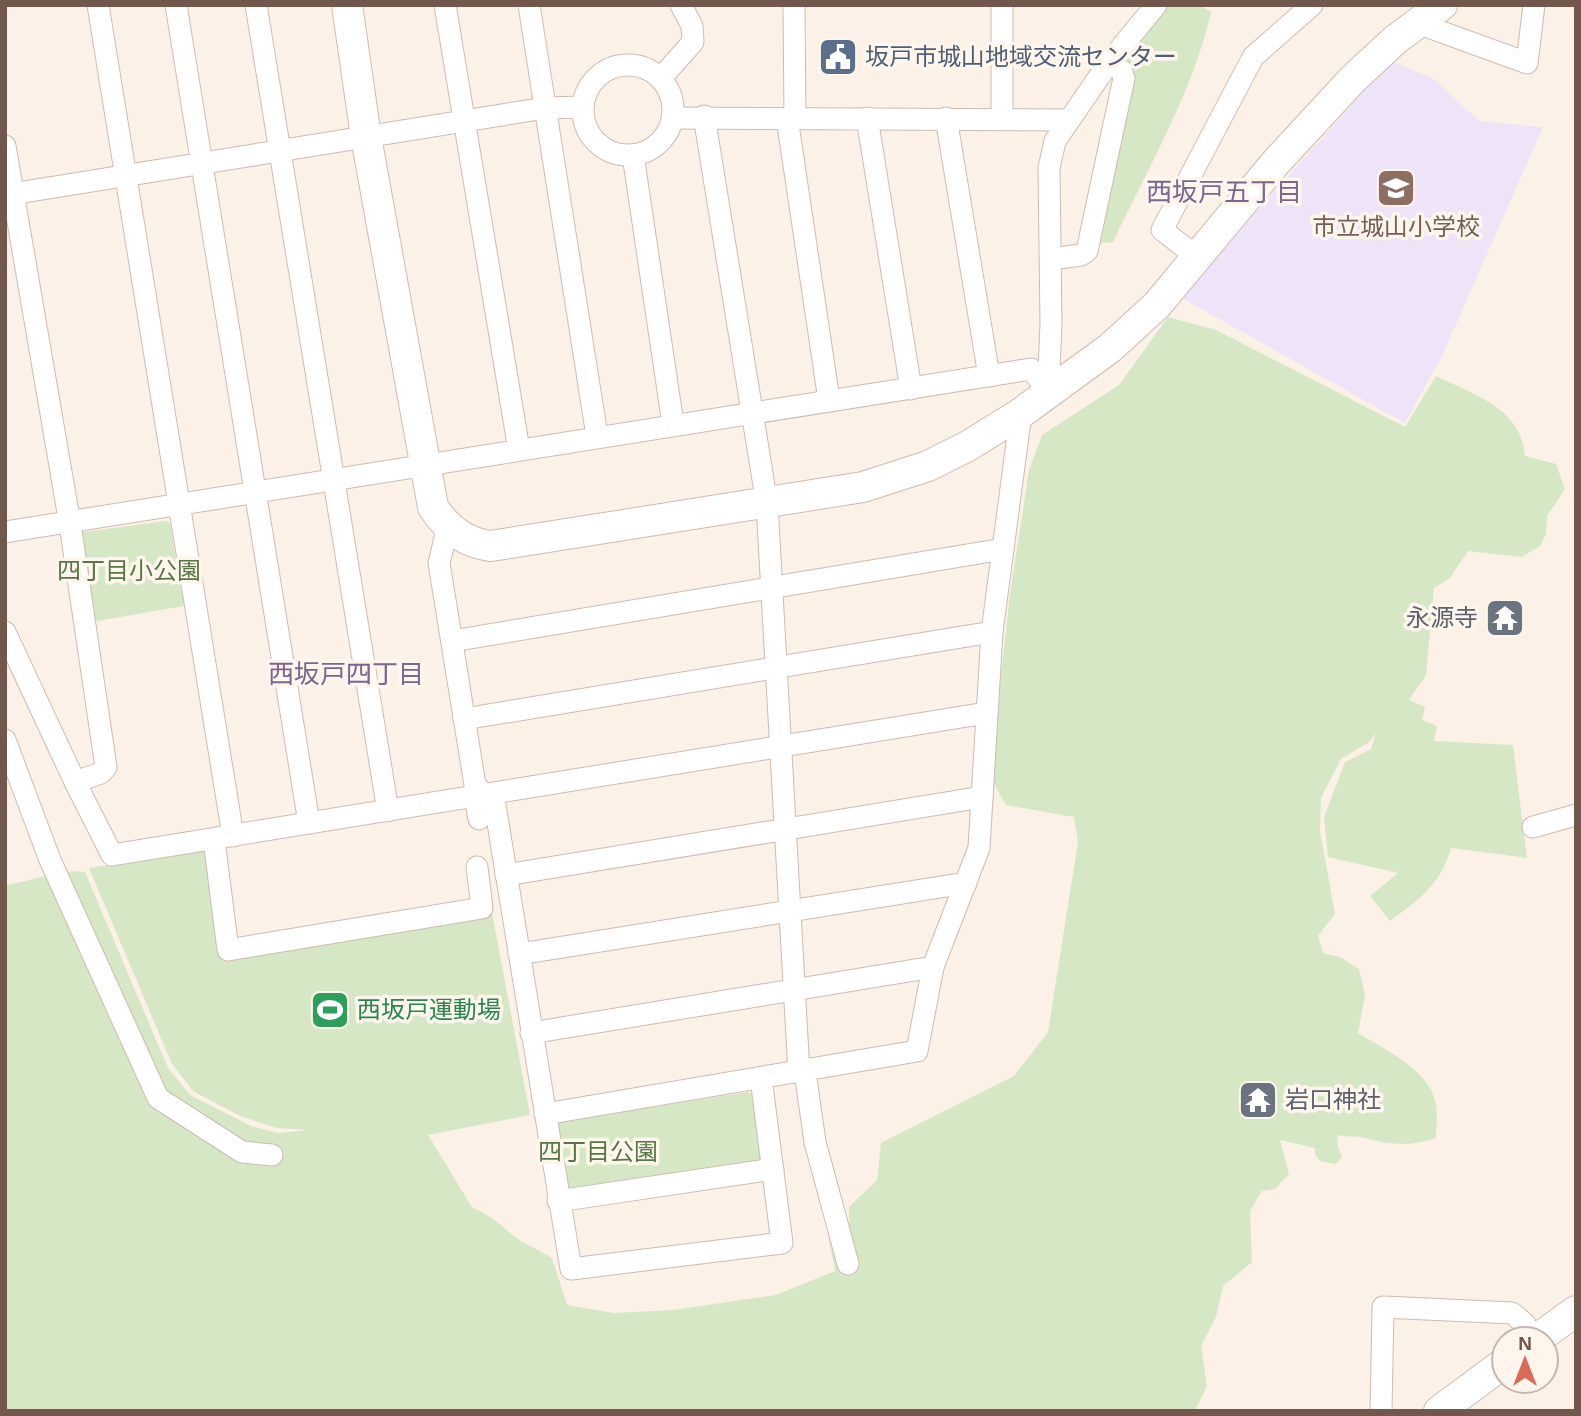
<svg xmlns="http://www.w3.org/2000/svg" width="1581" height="1416" viewBox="0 0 1581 1416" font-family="Arial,'Noto Sans JP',sans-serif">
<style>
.education{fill:#eee3f7}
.green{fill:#d6e7c6}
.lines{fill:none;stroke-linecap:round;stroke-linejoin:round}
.street-casing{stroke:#cebbb1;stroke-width:23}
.secondary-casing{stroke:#d0baae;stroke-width:32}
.street{stroke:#fff;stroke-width:21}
.secondary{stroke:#fff;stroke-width:30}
.labels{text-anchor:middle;stroke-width:7;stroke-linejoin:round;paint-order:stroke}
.service-label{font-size:24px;fill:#4e5e75;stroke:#fef6ed;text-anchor:start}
.education-label{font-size:24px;fill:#785e54;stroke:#fef6ed}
.park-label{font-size:24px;fill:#587746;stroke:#fef6ed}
.worship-label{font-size:24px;fill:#5b616d;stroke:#fef6ed;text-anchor:end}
.leisure-label{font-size:24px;fill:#27864d;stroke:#fef6ed;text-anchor:start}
.neighbourhood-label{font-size:26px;fill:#7d658e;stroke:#fef6ed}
</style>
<rect width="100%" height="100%" fill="#fbf1e7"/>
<!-- education -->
<path class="education" d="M 1391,61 L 1434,79 L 1479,121 L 1543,127 L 1442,356 L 1405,423 L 1180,297 Z"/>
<!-- green -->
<g class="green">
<path d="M 1167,5 L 1199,5 L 1211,12 C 1193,92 1148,168 1113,242 L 1095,244 L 1124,59 Z"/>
<path d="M 1168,317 L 1216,330 L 1405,427 L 1436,376 C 1474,395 1522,408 1525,456 L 1556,464 L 1565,489 L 1547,516 L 1546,534 L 1540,546 L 1522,557 L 1468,551 L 1449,579 L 1434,588 L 1426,675 L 1409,700 L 1425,707 L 1422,720 L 1437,726 L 1434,741 L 1513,745 L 1527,858 L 1451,848 C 1441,884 1419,900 1390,921 L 1370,896 L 1398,873 L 1328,857 L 1324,817 L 1345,762 L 1371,749 L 1376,733 L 1369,742 L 1341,759 L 1321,798 L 1320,831 L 1335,914 L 1318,936 L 1323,953 L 1340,957 L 1359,969 L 1365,995 L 1358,1033 C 1385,1050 1431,1070 1436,1105 C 1438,1116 1436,1127 1436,1138 C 1411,1147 1390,1145 1365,1138 C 1357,1135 1347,1138 1338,1135 L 1337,1143 L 1342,1158 L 1335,1164 L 1320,1161 L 1315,1154 L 1315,1148 L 1280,1140 L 1289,1174 L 1275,1189 L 1262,1191 L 1250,1211 L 1252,1262 L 1223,1286 L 1216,1317 L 1201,1346 L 1207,1386 L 1195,1411 L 5,1411 L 5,885 C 33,882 58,868 85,872 L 168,1068 L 190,1095 L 251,1126 L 278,1133 L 308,1130 L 276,1128 L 240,1116 L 193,1091 L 172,1064 L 89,868 L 209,849 L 223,956 L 492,913 L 530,1115 L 428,1135 L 472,1207 L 492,1218 L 519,1240 L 552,1258 L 567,1305 L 614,1313 L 673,1310 L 776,1295 L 835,1271 L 829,1240 L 849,1229 L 849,1207 L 877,1180 L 881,1143 L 1014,1076 L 1048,1032 L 1078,842 L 1074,817 L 1006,805 L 994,784 L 997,712 L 1010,594 L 1029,470 L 1042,435 L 1119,385 Z"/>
<path d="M 166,521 L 170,523 L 184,606 L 91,622 L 82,532 Z"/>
<path d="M 748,1092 L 753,1095 L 765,1155 L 760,1161 L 572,1192 L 566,1189 L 556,1127 L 560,1122 Z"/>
</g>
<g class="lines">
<!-- street casing -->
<g class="street-casing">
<g id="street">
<path d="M 98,5 L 233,836"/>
<path d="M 176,5 L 309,823"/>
<path d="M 256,5 L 388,811"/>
<path d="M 445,5 L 519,450"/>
<path d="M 529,5 L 597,436"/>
<path d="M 794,5 L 795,117"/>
<path d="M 1002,5 L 1002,118"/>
<path d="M 1417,23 L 1527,63 L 1534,5"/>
<circle cx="628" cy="110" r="45"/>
<path d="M 661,78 L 693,42 L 692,26 L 681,5"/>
<path d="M 704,116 L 767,504 L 799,1073"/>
<path d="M 673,118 L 1067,120"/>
<path d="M 787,118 L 829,400"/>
<path d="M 867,118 L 911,389"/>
<path d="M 946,118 L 989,376"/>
<path d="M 5,146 L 70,524 L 106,767 L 101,773 L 75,782 L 112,855 L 986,713"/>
<path d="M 633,155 L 673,424"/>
<path d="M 5,195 L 545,108 L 583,107"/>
<path d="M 1197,257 L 1162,230 L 1253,57 L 1312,5"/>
<path d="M 1051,259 L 1081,255 L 1087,251 L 1124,78 L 1121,70 L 1110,61"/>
<path d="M 1048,391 L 1051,325 L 1049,168 L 1055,141 L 1110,61 L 1156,5"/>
<path d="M 448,526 L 439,563 L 475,785 L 495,805 L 571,1269 L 782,1243 L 761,1078"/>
<path d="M 5,532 L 1031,369 L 1048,391"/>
<path d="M 5,632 L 75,782"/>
<path d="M 452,641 L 1003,549"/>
<path d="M 464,719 L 992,632"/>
<path d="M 5,740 L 50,860 L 158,1098 L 242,1152 L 272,1155"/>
<path d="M 475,796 L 479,819"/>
<path d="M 1533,827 L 1576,815"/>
<path d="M 214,840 L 228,950 L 482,908 L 477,867"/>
<path d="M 506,875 L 982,797"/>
<path d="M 519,954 L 966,883"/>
<path d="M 531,1033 L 933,967"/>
<path d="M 805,1072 L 815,1142 L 848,1264"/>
<path d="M 545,1114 L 917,1051 L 933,967 L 979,848 L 992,632 L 1021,413"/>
<path d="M 558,1201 L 773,1169"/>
<path d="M 1381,1411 L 1383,1307 L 1512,1313 L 1525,1324 L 1526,1339"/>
</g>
</g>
<!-- secondary casing -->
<g class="secondary-casing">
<g id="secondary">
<path d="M 347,5 L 366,137 L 433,507 C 447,529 465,543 491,546 L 863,487 L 928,466 L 968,446 L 1021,413 L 1110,348 L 1157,305 L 1277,161 L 1353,79 L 1395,40 L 1442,5"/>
<path d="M 1537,1339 L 1576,1311"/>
<path d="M 1439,1411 L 1504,1363"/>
</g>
</g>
<!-- street -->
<use href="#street" class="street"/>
<!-- secondary -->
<use href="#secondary" class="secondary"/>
</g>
<!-- icons -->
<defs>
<g id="civic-square" transform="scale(2.0125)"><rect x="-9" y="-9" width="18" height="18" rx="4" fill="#5c6f8a" stroke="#fef6ed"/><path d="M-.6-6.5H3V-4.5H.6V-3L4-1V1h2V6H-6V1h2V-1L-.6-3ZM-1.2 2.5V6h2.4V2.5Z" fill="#fff"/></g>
<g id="school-square" transform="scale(2.0125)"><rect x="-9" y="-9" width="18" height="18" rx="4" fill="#8d6e63" stroke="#fef6ed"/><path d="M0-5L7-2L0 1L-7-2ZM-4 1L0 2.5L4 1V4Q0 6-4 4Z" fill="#fff"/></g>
<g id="temple-square" transform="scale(2.0125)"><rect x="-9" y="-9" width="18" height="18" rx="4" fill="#6b7280" stroke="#fef6ed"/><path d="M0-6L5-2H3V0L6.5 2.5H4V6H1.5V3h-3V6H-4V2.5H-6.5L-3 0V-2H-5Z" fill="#fff"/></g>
<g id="stadium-square" transform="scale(2.0125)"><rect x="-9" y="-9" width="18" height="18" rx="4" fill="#2e9e5b" stroke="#fef6ed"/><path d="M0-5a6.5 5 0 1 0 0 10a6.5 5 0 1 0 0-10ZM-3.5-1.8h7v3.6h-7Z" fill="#fff"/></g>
</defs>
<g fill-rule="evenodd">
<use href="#civic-square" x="838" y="57"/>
<use href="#school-square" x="1396" y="188"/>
<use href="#temple-square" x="1505" y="618"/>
<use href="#stadium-square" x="330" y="1010"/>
<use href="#temple-square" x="1258" y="1100"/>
</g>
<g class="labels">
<!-- service labels -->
<g class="service-label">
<text x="865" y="65">坂戸市城山地域交流センター</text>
</g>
<!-- education labels -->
<g class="education-label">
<text x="1396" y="235">市立城山小学校</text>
</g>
<!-- park labels -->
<g class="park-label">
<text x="129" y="579">四丁目小公園</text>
<text x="598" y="1160">四丁目公園</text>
</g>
<!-- worship labels -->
<g class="worship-label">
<text x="1478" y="626">永源寺</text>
<text x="1285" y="1108" text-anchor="start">岩口神社</text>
</g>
<!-- leisure labels -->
<g class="leisure-label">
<text x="357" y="1018">西坂戸運動場</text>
</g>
<!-- neighbourhood labels -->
<g class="neighbourhood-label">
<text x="1224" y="201">西坂戸五丁目</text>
<text x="346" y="683">西坂戸四丁目</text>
</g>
</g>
<!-- border -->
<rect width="1581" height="1416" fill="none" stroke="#72574d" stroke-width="14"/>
<!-- north arrow -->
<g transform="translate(1525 1360)"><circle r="33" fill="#fef6ed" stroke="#c6b6ad" stroke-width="2"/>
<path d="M0-5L12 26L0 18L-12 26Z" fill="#da6956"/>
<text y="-10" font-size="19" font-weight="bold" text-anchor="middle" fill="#72574d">N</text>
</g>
</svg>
